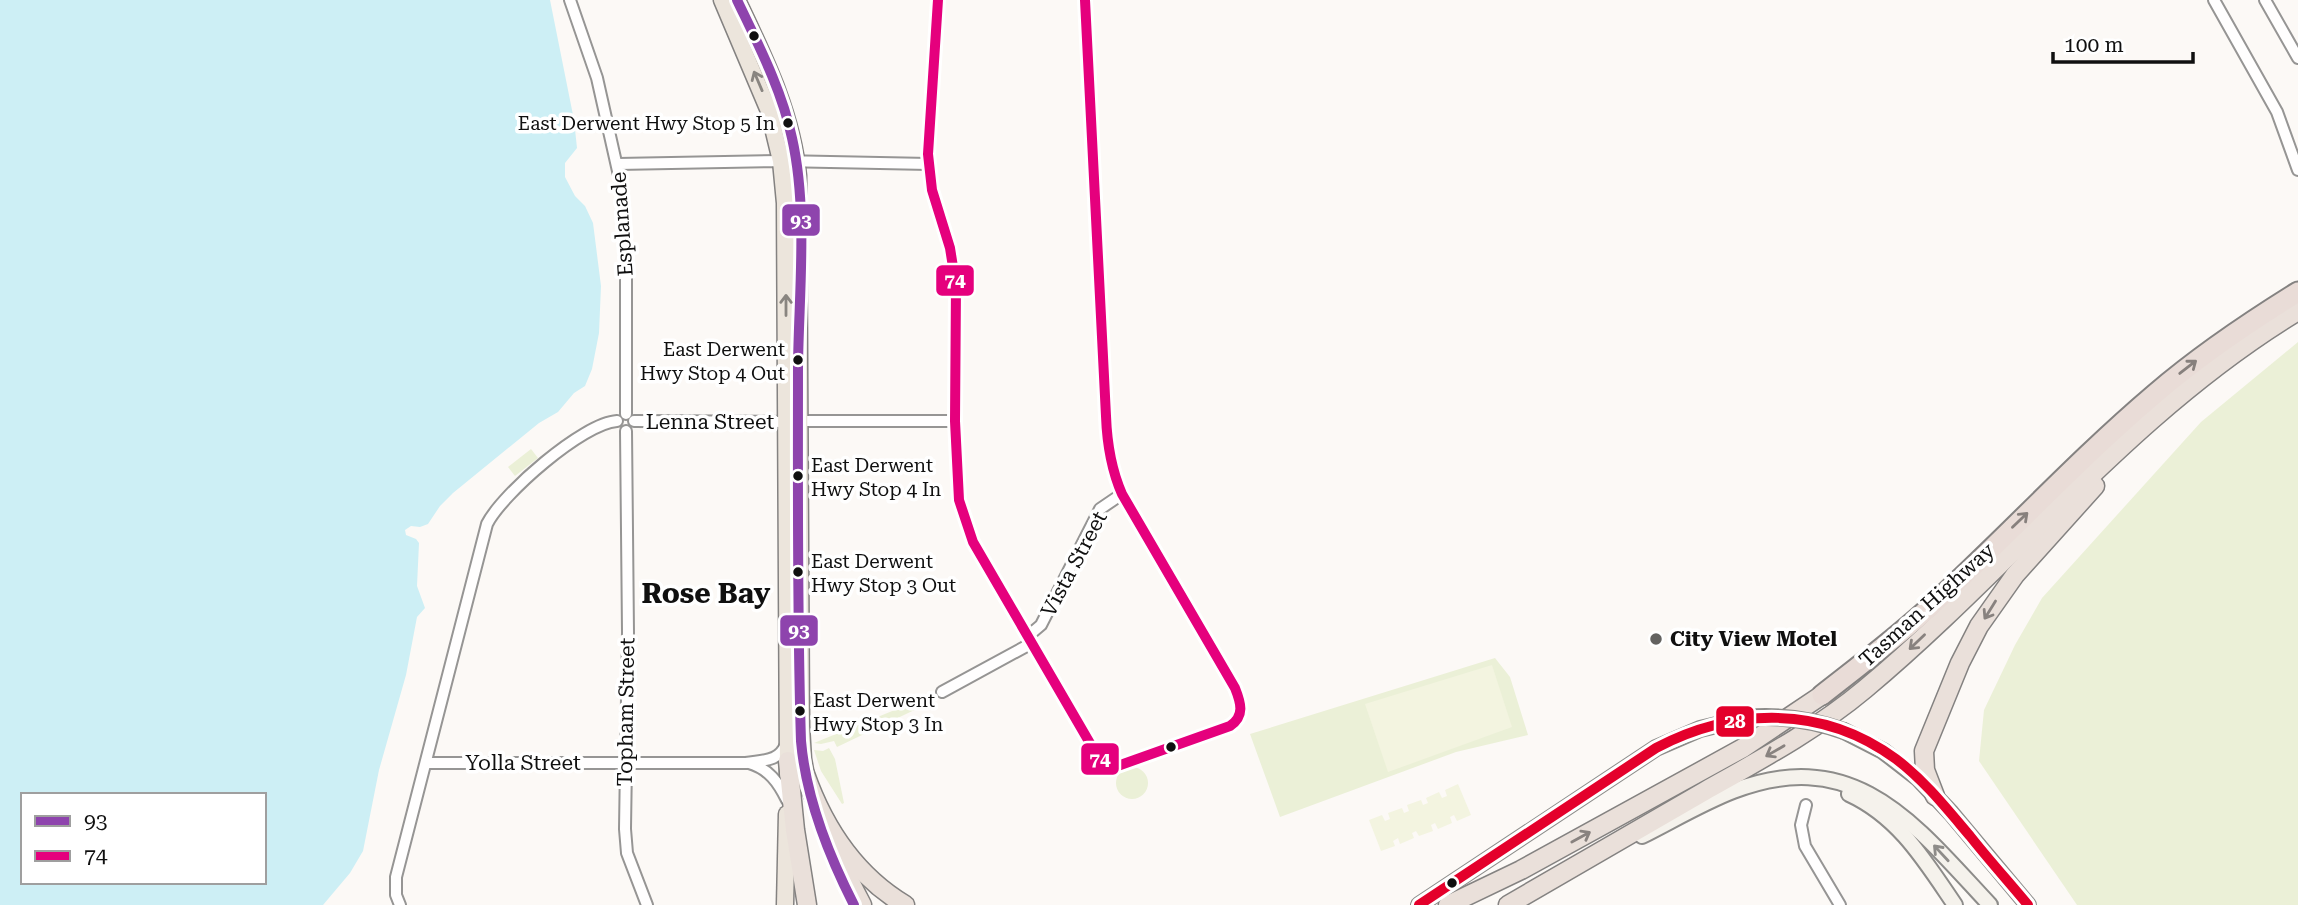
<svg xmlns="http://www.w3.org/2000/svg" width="2298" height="905" viewBox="0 0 2298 905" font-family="'Roboto Serif',serif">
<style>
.green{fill:#ebf0d7}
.pitch{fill:#f3f4e0}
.water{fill:#cdeff5;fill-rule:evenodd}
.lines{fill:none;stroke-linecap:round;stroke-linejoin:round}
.minor-casing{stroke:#969594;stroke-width:14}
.secondary-casing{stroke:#8d8c8a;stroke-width:18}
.primary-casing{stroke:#848281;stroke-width:19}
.trunk-casing{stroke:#848281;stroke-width:21}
.motorway-casing{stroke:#848281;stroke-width:23}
.minor{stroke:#fffefe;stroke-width:10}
.secondary{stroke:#f5f2ec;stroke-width:14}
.primary{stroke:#ece5dc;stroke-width:16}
.trunk{stroke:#eae0da;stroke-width:18}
.motorway{stroke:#e9dcd7;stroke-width:19}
.secondary-bridge-casing{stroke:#8d8c8a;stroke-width:18;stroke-linecap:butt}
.secondary-bridge{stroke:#f5f2ec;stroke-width:14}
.bus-1-casing{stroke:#fff;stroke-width:16}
.bus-2-casing{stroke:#fff;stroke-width:16}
.bus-3-casing{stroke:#fff;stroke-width:16}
.bus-1{stroke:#8e44ad;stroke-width:10}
.bus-2{stroke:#e5007d;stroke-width:10}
.bus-3{stroke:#e4002b;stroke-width:10}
.oneway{stroke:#898580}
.oneway2{stroke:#87807d}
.oneway3{stroke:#88827f}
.oneway4{stroke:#8e8c89}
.bus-dot{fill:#101010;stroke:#fff;stroke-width:2.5}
.poi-dot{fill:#636260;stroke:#fff;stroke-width:2.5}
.labels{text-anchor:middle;stroke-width:7;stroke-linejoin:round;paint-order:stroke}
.bus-label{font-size:19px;fill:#101010;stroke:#fff;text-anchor:start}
.street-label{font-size:21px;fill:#101010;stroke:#fff}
.poi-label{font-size:21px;font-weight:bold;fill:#101010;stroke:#fff;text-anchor:start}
.district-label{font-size:28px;font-weight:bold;fill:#101010;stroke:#fff}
.line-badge{stroke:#fff;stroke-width:2.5}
.badge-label{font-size:19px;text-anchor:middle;font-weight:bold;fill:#fff}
</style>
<rect width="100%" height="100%" fill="#fcf9f6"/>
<!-- green -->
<g class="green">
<path d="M 2298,342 L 2298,905 L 2077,905 L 1979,761 L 1984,710 L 2015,645 L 2042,598 L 2201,422 Z"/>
<path d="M 531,449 L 538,458 L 515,476 L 508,467 Z"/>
<path d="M 1495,658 L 1510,677 L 1528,735 L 1456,752 L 1280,817 L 1250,734 Z"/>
<path d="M 924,698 L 927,704 L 837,747 L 834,741 L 821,744 L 814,743 Z"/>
<path d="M 829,748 L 835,759 L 844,803 L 842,804 L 821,771 L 814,750 L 823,751 Z"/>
<circle cx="1132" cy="783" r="16"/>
</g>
<!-- pitch -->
<g class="pitch">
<path d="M 1492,665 L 1512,727 L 1388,772 L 1365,704 Z"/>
<path d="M 1458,784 L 1471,815 L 1457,821 L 1454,815 L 1450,817 L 1452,823 L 1438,829 L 1435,823 L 1431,825 L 1433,831 L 1419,836 L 1416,831 L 1412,833 L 1414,838 L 1400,844 L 1398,838 L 1393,841 L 1395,846 L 1381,851 L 1369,820 L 1382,815 L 1385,821 L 1390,819 L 1388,813 L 1402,808 L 1404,813 L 1409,811 L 1407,805 L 1421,800 L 1423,805 L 1428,803 L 1426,798 L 1439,792 L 1442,798 L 1447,796 L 1445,790 Z"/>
</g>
<!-- water -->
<path class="water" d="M 0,0 L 550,0 L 574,120 L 577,148 L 565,163 L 565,177 L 575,196 L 585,206 L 593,223 L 601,286 L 599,333 L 592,369 L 585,386 L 574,393 L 558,412 L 539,423 L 453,493 L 440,506 L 428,524 L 420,527 L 411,526 L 405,530 L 406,535 L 416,539 L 419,543 L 417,586 L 425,608 L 417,617 L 406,675 L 379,770 L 363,851 L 350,873 L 323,905 L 0,905 ZM 23,795 L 264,795 L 264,882 L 23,882 Z"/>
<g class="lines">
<!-- minor casing -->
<g class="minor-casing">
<g id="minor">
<path d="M 570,0 L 597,78 L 622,189 L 626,253 L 626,414"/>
<path d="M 938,0 L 928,154 L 932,190 L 950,248 L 956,286 L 955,421 L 959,500 L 973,542 L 1098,757 L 1104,765 L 1112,768 L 1230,726 C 1245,716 1241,703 1235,688 L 1122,494 C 1111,469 1107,443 1106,416 L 1085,0"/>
<path d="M 2214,0 L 2277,112 L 2298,170"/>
<path d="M 2265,0 L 2298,58"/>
<path d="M 618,164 L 781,161 L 929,164"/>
<path d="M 634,421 L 786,422"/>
<path d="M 799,421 L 955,421"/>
<path d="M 626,431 L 628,632 L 625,829 L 627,853 L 647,905"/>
<path d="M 1028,636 L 1041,625 L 1100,509 L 1122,494"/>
<path d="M 942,692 L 1032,643"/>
<path d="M 426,763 L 746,763 C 763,760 779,762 786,744"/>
<path d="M 749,763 C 769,769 778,782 787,800"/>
<path d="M 1806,805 L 1801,825 L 1805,846 L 1840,905"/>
<path d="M 400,905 L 396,895 L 396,877 L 487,524 C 502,494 583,423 617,421"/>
</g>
</g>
<!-- secondary casing -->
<g class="secondary-casing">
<g id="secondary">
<path d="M 1844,731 L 1883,751 L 1918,778 L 1951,813 L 2028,905"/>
<path d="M 1849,794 C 1899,817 1925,861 1955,905"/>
<path d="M 1642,836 C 1672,821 1702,803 1733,791 C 1856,744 1915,825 1990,905"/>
<path d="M 1419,905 L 1656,748 L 1700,729 L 1746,718"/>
</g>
</g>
<!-- primary casing -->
<g class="primary-casing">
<g id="primary">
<path d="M 722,0 L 769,111 L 781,161 L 785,203 L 788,774"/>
<path d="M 737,0 C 764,57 792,113 798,176 L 801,726 L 803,759 L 808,787"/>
<path d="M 785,905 L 787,814"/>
</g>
</g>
<!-- trunk casing -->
<g class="trunk-casing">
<g id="trunk">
<path d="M 788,761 L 795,830 L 807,905"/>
<path d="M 805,774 C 824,828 855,875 905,905"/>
<path d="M 1935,796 L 1925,770 L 1924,751 L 1960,663 L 1979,626 L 2015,575 L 2095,486"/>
<path d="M 832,847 L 862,905"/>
<path d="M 1448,905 L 1521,870 L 1743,748 L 1822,695"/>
<path d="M 1508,905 C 1574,867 1639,829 1705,791 C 1760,760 1816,730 1865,689 C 2012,566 2132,411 2298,311"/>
</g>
</g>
<!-- motorway casing -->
<g class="motorway-casing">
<path id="motorway" d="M 1822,695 C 1859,666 1896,638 1930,607 C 2006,538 2076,461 2155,394 C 2199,356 2248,323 2298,292"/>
</g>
<!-- minor -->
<use href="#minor" class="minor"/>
<!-- secondary -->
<use href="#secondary" class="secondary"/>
<!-- primary -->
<use href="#primary" class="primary"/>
<!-- trunk -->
<use href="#trunk" class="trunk"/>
<!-- motorway -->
<use href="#motorway" class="motorway"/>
<!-- secondary-bridge casing -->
<g class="secondary-bridge-casing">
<path id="secondary-bridge" d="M 1746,718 C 1779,715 1813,720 1844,731"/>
</g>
<!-- secondary-bridge -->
<use href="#secondary-bridge" class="secondary-bridge"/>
<!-- bus-1 casing -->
<g class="bus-1-casing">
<path id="bus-1" d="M 737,0 C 758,44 782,90 792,138 C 808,209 799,292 798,365 C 798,490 797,616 801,741 C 806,799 828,854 854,905"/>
</g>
<!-- bus-2 casing -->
<g class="bus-2-casing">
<path id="bus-2" d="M 938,0 L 928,154 L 932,190 L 950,248 L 956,286 L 955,421 L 959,500 L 973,542 L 1098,757 L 1104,765 L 1112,768 L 1230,726 C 1245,716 1241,703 1235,688 L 1122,494 C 1111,469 1107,443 1106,416 L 1085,0"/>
</g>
<!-- bus-3 casing -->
<g class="bus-3-casing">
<path id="bus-3" d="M 1419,905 L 1656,748 C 1734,707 1823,705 1896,759 C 1925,781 1947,809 1970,836 C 1989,860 2009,882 2028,905"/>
</g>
<!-- bus-1 -->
<use href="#bus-1" class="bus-1"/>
<!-- bus-2 -->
<use href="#bus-2" class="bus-2"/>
<!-- bus-3 -->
<use href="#bus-3" class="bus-3"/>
</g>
<!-- one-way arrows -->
<defs><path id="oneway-shaft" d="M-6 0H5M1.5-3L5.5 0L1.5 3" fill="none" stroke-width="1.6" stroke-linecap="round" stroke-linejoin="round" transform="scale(1.75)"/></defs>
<g class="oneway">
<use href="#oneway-shaft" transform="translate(758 81) rotate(-113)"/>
<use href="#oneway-shaft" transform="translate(786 305) rotate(-90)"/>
</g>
<g class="oneway2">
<use href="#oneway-shaft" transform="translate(2188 367) rotate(-38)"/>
<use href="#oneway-shaft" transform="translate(2020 520) rotate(-44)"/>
</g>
<g class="oneway3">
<use href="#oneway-shaft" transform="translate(1990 610) rotate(122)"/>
<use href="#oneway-shaft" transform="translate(1917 642) rotate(136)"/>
<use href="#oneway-shaft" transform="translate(1775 751) rotate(150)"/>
<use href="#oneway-shaft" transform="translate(1581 837) rotate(-29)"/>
</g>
<use class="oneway4" href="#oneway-shaft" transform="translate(1941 853) rotate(-133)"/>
<!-- markers -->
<g class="bus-dot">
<circle cx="754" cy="36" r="6"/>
<circle cx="788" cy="123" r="6"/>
<circle cx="798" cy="360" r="6"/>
<circle cx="798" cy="476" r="6"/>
<circle cx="798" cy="572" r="6"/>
<circle cx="800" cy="711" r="6"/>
<circle cx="1171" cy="747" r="6"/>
<circle cx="1452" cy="883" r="6"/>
</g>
<circle class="poi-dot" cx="1656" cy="639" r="7"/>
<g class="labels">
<!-- bus labels -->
<g class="bus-label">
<text x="775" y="130" text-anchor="end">East Derwent Hwy Stop 5 In</text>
<text x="785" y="356" text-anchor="end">East Derwent<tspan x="785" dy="24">Hwy Stop 4 Out</tspan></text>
<text x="811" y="472">East Derwent<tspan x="811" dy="24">Hwy Stop 4 In</tspan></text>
<text x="811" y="568">East Derwent<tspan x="811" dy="24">Hwy Stop 3 Out</tspan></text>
<text x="813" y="707">East Derwent<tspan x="813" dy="24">Hwy Stop 3 In</tspan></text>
</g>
<!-- street labels -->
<g class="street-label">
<text transform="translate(622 224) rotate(-94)" y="7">Esplanade</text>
<text x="710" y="429">Lenna Street</text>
<text transform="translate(1074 564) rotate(-62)" y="7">Vista Street</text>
<text transform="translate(1927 605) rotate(-42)" y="7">Tasman Highway</text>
<text transform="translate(626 712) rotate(-89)" y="7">Topham Street</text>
<text x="523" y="770">Yolla Street</text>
</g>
<!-- poi labels -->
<g class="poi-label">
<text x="1670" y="646">City View Motel</text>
</g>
<!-- district labels -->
<g class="district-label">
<text x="706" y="603">Rose Bay</text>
</g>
</g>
<g class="line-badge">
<rect x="781" y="203" width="40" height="34" rx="7" fill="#8e44ad"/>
<rect x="935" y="264" width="40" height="33" rx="7" fill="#e5007d"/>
<rect x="779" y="614" width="40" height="33" rx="7" fill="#8e44ad"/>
<rect x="1715" y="705" width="40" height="33" rx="7" fill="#e4002b"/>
<rect x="1080" y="742" width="40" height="34" rx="7" fill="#e5007d"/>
</g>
<g class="badge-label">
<text x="801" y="227">93</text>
<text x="955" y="287">74</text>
<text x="799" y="637">93</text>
<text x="1735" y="728">28</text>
<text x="1100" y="766">74</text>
</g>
<!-- legend -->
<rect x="21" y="793" width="245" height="91" fill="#ffffff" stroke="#9f9f9f" stroke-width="2"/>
<rect x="35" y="816" width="35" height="10" fill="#8e44ad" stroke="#9f9f9f" stroke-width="2"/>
<text x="84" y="828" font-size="21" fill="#101010">93</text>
<rect x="35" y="851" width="35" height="10" fill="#e5007d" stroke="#9f9f9f" stroke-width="2"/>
<text x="84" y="863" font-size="21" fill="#101010">74</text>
<!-- scale -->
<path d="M2053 52v10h140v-10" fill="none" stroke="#101010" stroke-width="3.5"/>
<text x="2064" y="52" font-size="21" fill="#101010" stroke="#ffffff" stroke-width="5" paint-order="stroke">100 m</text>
</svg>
